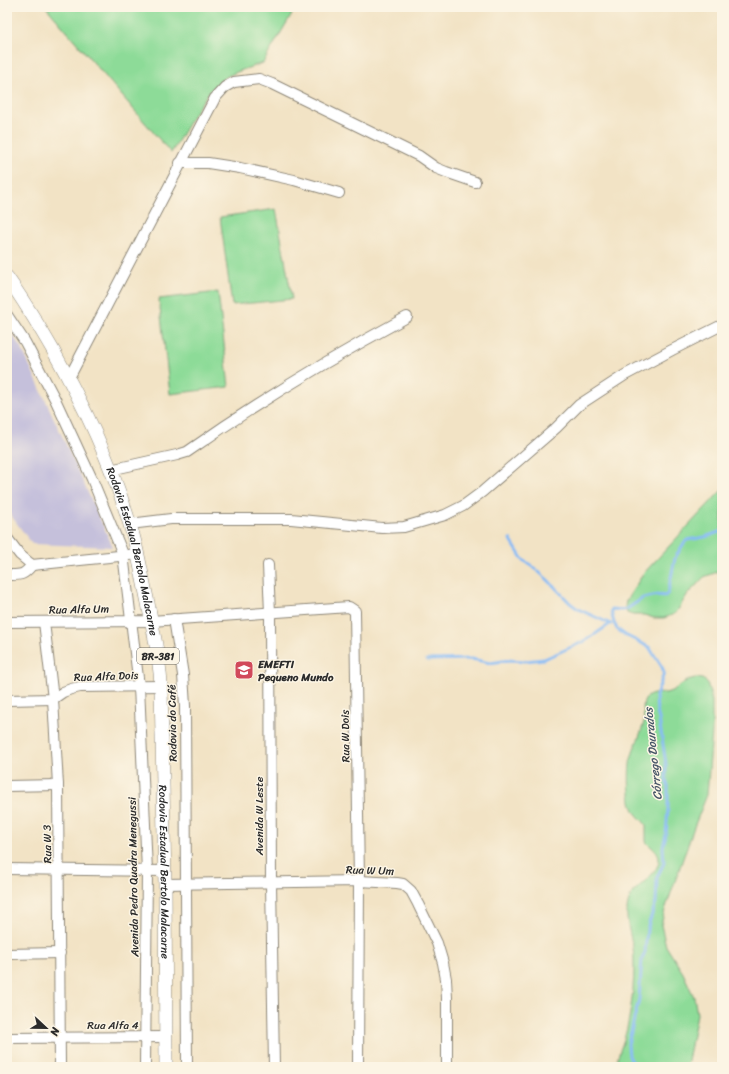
<svg xmlns="http://www.w3.org/2000/svg" width="729" height="1074" viewBox="0 0 729 1074" font-family="Sriracha,sans-serif">
<style>
.industrial{fill:#c5c0db}
.green{fill:#8ddb98;stroke:#5c8362}
.lines{fill:none;stroke-linecap:round;stroke-linejoin:round}
.stream{stroke:#87bbf5;stroke-width:3}
.minor-casing{stroke:#8e8778;stroke-width:12}
.major-casing{stroke:#8e8778;stroke-width:14}
.minor{stroke:#fff;stroke-width:10}
.major{stroke:#fff;stroke-width:13}
.labels{text-anchor:middle;stroke-width:3;stroke-linejoin:round;paint-order:stroke}
.shield{fill:#fcf5e5;stroke:#6a6863;stroke-width:1}
.shield-label{font-size:10px;font-weight:bold;fill:#2b2b2b}
.street-label{font-size:11px;fill:#2b2b2b;stroke:#fcf5e5}
.poi-label{font-size:11px;font-weight:bold;fill:#2b2b2b;stroke:#fcf5e5;text-anchor:start}
.water-label{font-size:12px;font-style:italic;fill:#475668;stroke:#fcf5e5}
</style>
<rect width="100%" height="100%" fill="#fcf5e5"/>
<filter id="ink" filterUnits="userSpaceOnUse"><feTurbulence type="fractalNoise" baseFrequency=".025" numOctaves="2"/><feDisplacementMap in="SourceGraphic" scale="8" xChannelSelector="R" yChannelSelector="G"/><feConvolveMatrix kernelMatrix="1 2 1 2 8 2 1 2 1" color-interpolation-filters="sRGB"/></filter>
<filter id="wash" filterUnits="userSpaceOnUse"><feTurbulence type="fractalNoise" baseFrequency=".012" numOctaves="4" result="noise"/><feDisplacementMap in="SourceGraphic" scale="16" xChannelSelector="R" yChannelSelector="G"/><feGaussianBlur stdDeviation="0.9" result="paint"/><feColorMatrix in="noise" values="0 0 0 0 0 0 0 0 0 0 0 0 0 0 0 0 0 1.4 0 .05"/><feComposite in="paint" operator="in"/></filter>
<g filter="url(#wash)">
<rect width="100%" height="100%" fill="#f2e3c5"/>
<!-- industrial -->
<path class="industrial" d="M 7,326 L 23,351 L 113,547 L 32,544 L 7,510 Z"/>
<!-- green -->
<g class="green">
<path d="M 46,7 L 296,7 L 263,63 C 249,68 232,72 220,81 C 202,96 184,132 171,153 Z"/>
<path d="M 276,209 L 292,299 L 232,305 L 220,217 Z"/>
<path d="M 218,292 L 229,387 L 170,394 L 159,299 Z"/>
<path d="M 722,490 L 722,570 L 704,577 L 687,595 L 676,613 L 672,615 L 664,618 L 654,618 L 644,615 L 633,615 L 627,613 L 625,607 L 626,601 L 643,574 Z"/>
<path d="M 696,678 L 702,679 L 707,682 L 712,701 L 712,732 L 707,795 L 694,827 L 665,910 L 661,925 L 666,946 L 683,973 L 694,997 L 697,1014 L 687,1066 L 688,1067 L 614,1067 C 618,1055 623,1044 626,1032 C 632,1009 636,971 633,947 C 629,929 622,911 632,894 C 639,884 664,870 658,855 C 656,850 650,846 646,842 L 646,825 C 642,819 635,815 633,808 C 629,800 628,768 631,759 C 634,746 641,735 644,722 C 645,715 641,706 645,700 C 650,691 661,695 669,692 C 680,688 684,679 696,678 Z"/>
</g>
<g class="lines">
<!-- stream -->
<g class="stream">
<path d="M 510,539 L 523,560 L 531,565 L 548,580 L 570,603 L 578,609 L 611,624"/>
<path d="M 427,660 L 472,659 L 490,663 L 509,660 L 525,661 L 544,659 L 585,641 L 610,624"/>
<path d="M 638,1067 L 631,1060 L 629,1056 L 628,1044 L 639,999 L 642,959 L 645,952 L 647,929 L 656,902 L 657,877 L 664,863 L 663,847 L 666,834 L 668,808 L 668,786 L 666,780 L 666,764 L 659,719 L 657,712 L 656,696 L 664,673 L 662,667 L 649,647 L 625,635 L 617,629 L 614,623 L 611,611 L 612,609 L 622,610 L 627,609 L 643,598 L 658,595 L 665,596 L 668,593 L 675,558 L 684,543 L 687,540 L 705,537 L 722,531"/>
</g>
</g>
</g>
<g filter="url(#ink)">
<g class="lines">
<!-- minor casing -->
<g class="minor-casing">
<g id="minor">
<path d="M 180,163 L 208,163 L 240,168 L 294,180 L 339,193"/>
<path d="M 7,315 L 25,342 L 55,399 L 92,479 L 123,554 L 139,686 L 147,871 L 145,1067"/>
<path d="M 69,378 L 215,98 L 225,87 L 234,82 L 259,79 L 272,84 L 419,156 L 436,168 L 446,172 L 475,182"/>
<path d="M 110,470 L 177,455 L 187,452 C 258,402 331,358 407,317"/>
<path d="M 130,524 L 171,519 L 291,519 L 382,528 L 404,527 L 445,515 L 463,506 L 482,492 L 556,428 L 579,405 L 625,375 L 672,350 L 722,325"/>
<path d="M 7,538 L 20,555 L 32,565 L 138,554"/>
<path d="M 268,565 L 270,613 L 271,882 L 274,1067"/>
<path d="M 7,575 C 21,575 23,576 32,565"/>
<path d="M 174,619 L 183,675 L 185,706 L 187,1067"/>
<path d="M 7,622 L 151,621 L 349,607 L 355,611 L 359,881 L 358,1067"/>
<path d="M 44,622 L 53,699 L 58,785 L 60,1067"/>
<path d="M 7,700 L 53,699 L 63,692 L 71,689 L 80,687 L 161,686"/>
<path d="M 7,786 L 58,785"/>
<path d="M 7,869 L 164,871"/>
<path d="M 165,884 L 359,881 L 397,883 L 403,884 L 411,891 L 418,904 L 437,943 L 443,963 L 446,979 L 447,998 L 447,1067"/>
<path d="M 7,954 L 60,953"/>
<path d="M 7,1038 L 166,1037"/>
</g>
</g>
<!-- major casing -->
<g class="major-casing">
<g id="major">
<path id="s1" d="M 7,277 C 24,301 39,326 54,352 C 86,409 115,471 133,535 C 139,557 143,580 148,603 C 153,631 160,658 161,686 L 165,884 L 166,1067"/>
</g>
</g>
<!-- minor -->
<use href="#minor" class="minor"/>
<!-- major -->
<use href="#major" class="major"/>
</g>
</g>
<!-- icons -->
<defs>
<g id="school-square" transform="scale(1)"><rect x="-9" y="-9" width="18" height="18" rx="4" fill="#d1495b" stroke="#fcf5e5"/><path d="M0-5L7-2L0 1L-7-2ZM-4 1L0 2.5L4 1V4Q0 6-4 4Z" fill="#fff"/></g>
</defs>
<g fill-rule="evenodd">
<use href="#school-square" x="244" y="670"/>
</g>
<g class="labels">
<!-- shield labels -->
<rect class="shield" x="137" y="648" width="42" height="16" rx="3"/>
<g class="shield-label">
<text x="158" y="660">BR-381</text>
</g>
<!-- street labels -->
<g class="street-label">
<text dy="4" stroke="none"><textPath href="#s1" startOffset="304">Rodovia Estadual Bertolo Malacarne</textPath></text>
<text transform="translate(79 609) rotate(-1)" y="4">Rua Alfa Um</text>
<text transform="translate(106 676) rotate(-2)" y="4">Rua Alfa Dois</text>
<text transform="translate(172 723) rotate(-91)" y="4">Rodovia do Café</text>
<text transform="translate(345 736) rotate(-91)" y="4">Rua W Dois</text>
<text transform="translate(259 816) rotate(-90)" y="4">Avenida W Leste</text>
<text transform="translate(47 844) rotate(-91)" y="4">Rua W 3</text>
<text transform="translate(370 870) rotate(2)" y="4">Rua W Um</text>
<text dy="4" stroke="none"><textPath href="#s1" startOffset="628">Rodovia Estadual Bertolo Malacarne</textPath></text>
<text transform="translate(133 877) rotate(-91)" y="4">Avenida Pedro Quadra Menegussi</text>
<text x="113" y="1029">Rua Alfa 4</text>
</g>
<!-- poi labels -->
<g class="poi-label">
<text x="258" y="668">EMEFTI<tspan x="258" dy="13">Pequeno Mundo</tspan></text>
</g>
<!-- water labels -->
<g class="water-label">
<text transform="translate(653 754) rotate(-96)" y="4">Córrego Dourados</text>
</g>
</g>
<!-- margin -->
<rect width="729" height="1074" fill="none" stroke="#fcf5e5" stroke-width="24"/>
<!-- north arrow -->
<g transform="translate(46 1028) rotate(112)" stroke="#fcf5e5" stroke-width="3" paint-order="stroke">
<path d="M0-3L7 15L0 10L-7 15Z" fill="#2b2b2b"/>
<text y="-6" font-size="11" font-weight="bold" text-anchor="middle" fill="#2b2b2b">N</text>
</g>
</svg>
